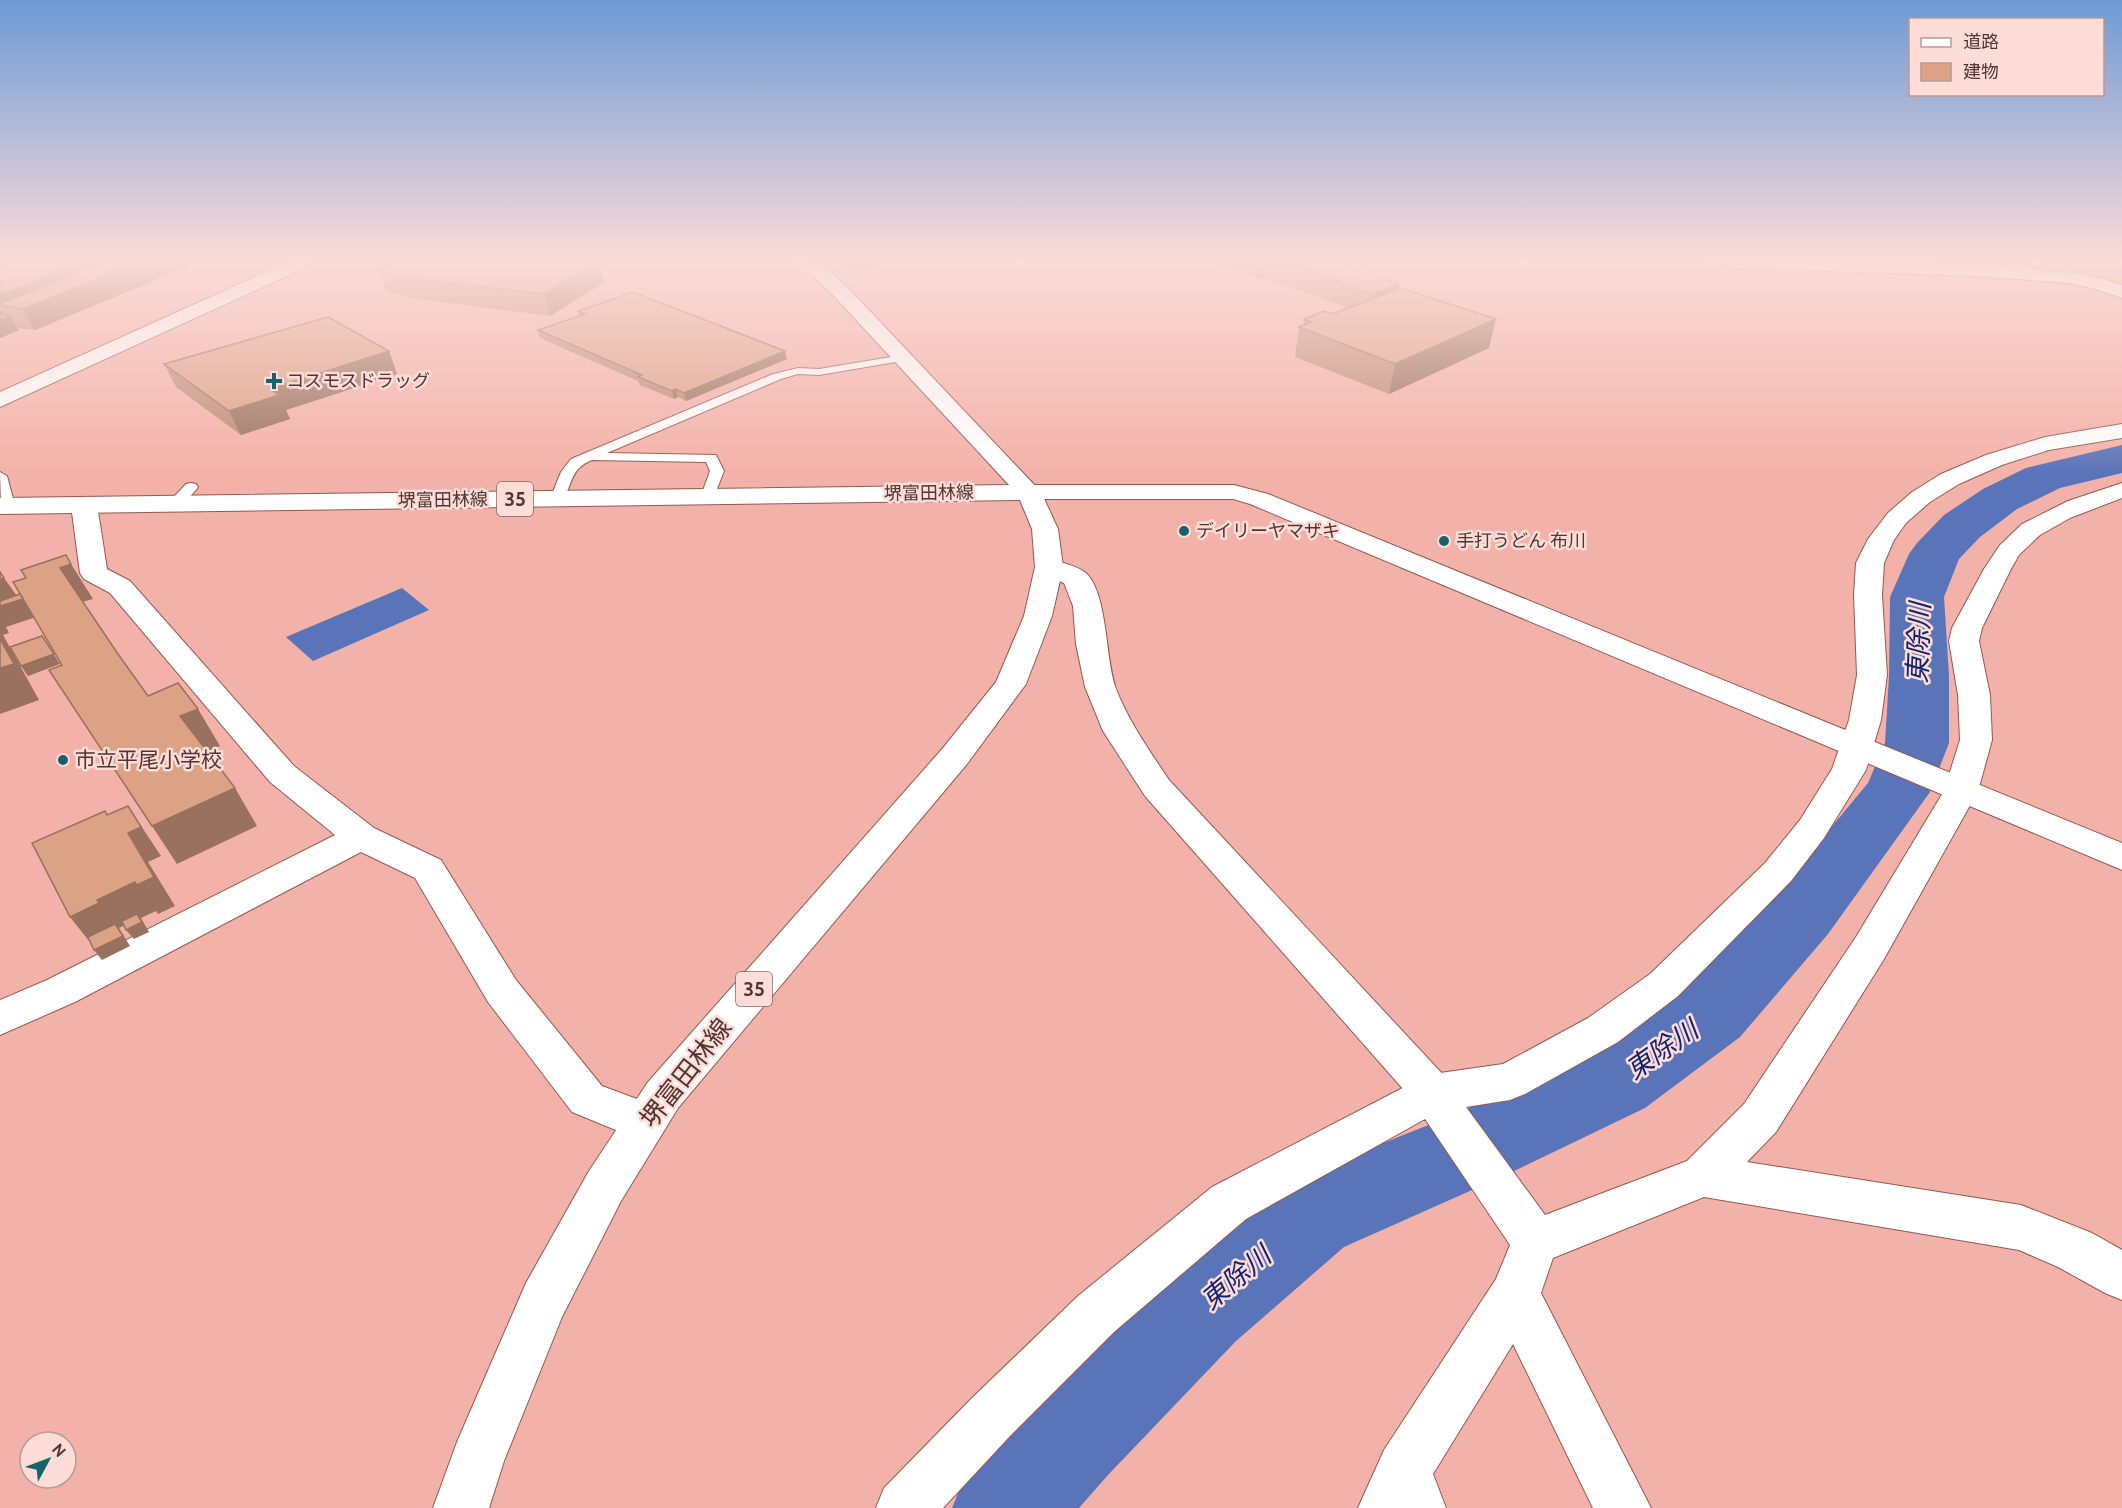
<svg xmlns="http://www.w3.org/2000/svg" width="2122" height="1508" viewBox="0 0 2122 1508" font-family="Cabin,'Noto Sans JP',sans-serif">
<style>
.water{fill:#5a74b9}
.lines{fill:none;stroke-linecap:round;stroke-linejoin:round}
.river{fill:#5a74b9;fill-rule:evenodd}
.lane-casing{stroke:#935852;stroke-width:2}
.street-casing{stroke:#935852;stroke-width:2}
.secondary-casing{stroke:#935852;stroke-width:2}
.primary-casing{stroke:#935852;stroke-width:2}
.highway-casing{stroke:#935852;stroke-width:2}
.lane{fill:#fff;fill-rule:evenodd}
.street{fill:#fff;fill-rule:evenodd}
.secondary{fill:#fff;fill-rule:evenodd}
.primary{fill:#fff;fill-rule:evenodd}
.highway{fill:#fff;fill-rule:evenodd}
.wall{fill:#bc8b73}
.shaded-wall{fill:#99715e}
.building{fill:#dba286;stroke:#99715e;stroke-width:1.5}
.poi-dot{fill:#16636c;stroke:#fedcd7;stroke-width:2}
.labels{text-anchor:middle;stroke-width:5;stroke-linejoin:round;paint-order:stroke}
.far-poi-label{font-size:18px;fill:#503532;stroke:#fedcd7;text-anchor:start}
.far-street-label{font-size:18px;fill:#503532;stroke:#fedcd7}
.shield{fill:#fedcd7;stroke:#846764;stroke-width:1.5}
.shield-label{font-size:20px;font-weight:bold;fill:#503532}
.poi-label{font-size:21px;fill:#503532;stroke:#fedcd7;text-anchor:start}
.near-street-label{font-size:26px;fill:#503532;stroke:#fedcd7}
.near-water-label{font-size:27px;font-style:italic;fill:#102072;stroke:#fedcd7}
</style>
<rect width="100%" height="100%" fill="#f3b2a9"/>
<!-- water -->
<path class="water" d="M 402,588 L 429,610 L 313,661 L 286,637 Z"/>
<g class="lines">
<!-- river -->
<path class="river" d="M 2122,445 L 2122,473 L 2060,488 L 2017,509 L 1980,537 L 1959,559 L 1944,597 L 1949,676 L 1949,743 L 1930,792 L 1828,934 L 1740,1037 L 1645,1108 L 1508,1174 L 1344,1247 L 1236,1341 L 1108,1475 L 1079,1508 L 952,1508 L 968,1469 L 1032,1399 L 1166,1271 L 1278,1185 L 1446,1118 L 1585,1056 L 1684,991 L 1776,894 L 1868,783 L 1885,743 L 1889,676 L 1890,597 L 1909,554 L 1917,543 L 1944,515 L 1983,489 L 2026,468 Z"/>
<!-- lane casing -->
<g class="lane-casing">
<g id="lane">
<path d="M 903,355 L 909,358 L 907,360 L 819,375 L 798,374 L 781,379 L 607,453 L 716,455 L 724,471 L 713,499 L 703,499 L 701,496 L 710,471 L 706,462 L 592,460 C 570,469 573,483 562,502 L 557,503 L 550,499 L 561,472 L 571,459 L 773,374 L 798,368 L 819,369 Z"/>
<path d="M 0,472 L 7,476 L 15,506 L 13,509 L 3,509 L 1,506 Z"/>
<path d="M 191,483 L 196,484 L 198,487 L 196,490 L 180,507 L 170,507 L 168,504 L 170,501 L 186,484 Z"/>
</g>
</g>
<!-- street casing -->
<g class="street-casing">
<g id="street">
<path d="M 2122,424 L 2122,438 L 2049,450 L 2002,465 L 1959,484 L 1930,502 L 1906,523 L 1894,540 L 1884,563 L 1882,595 L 1887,675 L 1881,720 L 1866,770 L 1824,838 L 1791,881 L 1678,996 L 1618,1042 L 1525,1094 L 1510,1100 L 1466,1107 L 1545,1215 L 1687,1161 L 1744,1104 L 1856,937 L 1944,791 L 1960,740 L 1958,695 L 1949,641 L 1952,628 L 1984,569 L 2000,545 L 2022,524 L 2068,501 L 2122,483 L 2122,498 L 2070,518 L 2040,535 L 2019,555 L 2011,569 L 1982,628 L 1979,641 L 1990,695 L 1992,740 L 1978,791 L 1884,959 L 1776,1132 L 1747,1162 L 2021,1205 L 2092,1233 L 2122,1250 L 2122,1300 L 2105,1293 L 2058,1267 L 2019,1250 L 1704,1197 L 1553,1258 L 1541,1293 L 1651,1508 L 1593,1508 L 1513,1344 L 1433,1474 L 1446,1508 L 1358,1508 L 1384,1450 L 1496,1279 L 1510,1245 L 1425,1119 L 1246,1219 L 1114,1332 L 1010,1436 L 943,1508 L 876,1508 L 884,1488 L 972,1398 L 1078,1296 L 1212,1187 L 1418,1080 L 1433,1074 L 1503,1064 L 1588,1018 L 1650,974 L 1765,863 L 1800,820 L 1832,769 L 1849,720 L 1857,675 L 1854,595 L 1856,563 L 1868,539 L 1888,513 L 1912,492 L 1941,474 L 1986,455 L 2045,437 Z"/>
<path d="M 84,497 L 93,500 L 97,505 L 107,569 L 130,581 L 294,766 L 374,828 L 441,860 L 516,980 L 602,1086 L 661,1108 L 667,1122 L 661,1136 L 645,1142 L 572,1112 L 488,1002 L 415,878 L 361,852 L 75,1002 L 0,1035 L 0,1000 L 47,980 L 335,835 L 270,782 L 110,593 L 84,579 L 80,573 L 71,505 L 75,500 Z"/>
</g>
</g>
<!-- secondary casing -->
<g class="secondary-casing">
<g id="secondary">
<path d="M 1702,262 C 1803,262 1904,259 2005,267 C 2044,270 2085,271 2122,285 L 2122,298 L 2092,288 L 2069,283 L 1976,276 L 1711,267 Z"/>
<path d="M 1029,485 L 1234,485 L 1268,494 L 2122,843 L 2122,870 L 1250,504 L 1233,499 L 1029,499 L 1020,497 L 1017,492 L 1020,487 Z"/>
<path d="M 1049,559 C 1060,562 1079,566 1087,574 C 1108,596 1105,659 1116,689 C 1129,722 1149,750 1169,780 L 1448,1080 L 1455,1093 L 1448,1106 L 1433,1112 L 1418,1106 L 1145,796 L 1103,731 L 1085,687 L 1076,644 L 1073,606 L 1064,583 L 1039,573 L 1035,567 L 1039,561 Z"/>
</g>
</g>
<!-- primary casing -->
<g class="primary-casing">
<path id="primary" d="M 792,262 C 823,262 825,268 848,288 L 1041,492 L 1058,529 L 1063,567 L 1052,616 L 1026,684 L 967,764 L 678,1108 L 621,1201 L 562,1317 L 504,1461 L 489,1508 L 433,1508 L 457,1442 L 526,1283 L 589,1171 L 648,1082 L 943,748 L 996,682 L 1024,616 L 1035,567 L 1032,529 L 1020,500 L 0,514 L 0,498 L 1009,485 L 834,296 L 813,276 Z"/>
</g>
<!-- highway casing -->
<g class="highway-casing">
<path id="highway" d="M 288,262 L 312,262 L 309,266 L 0,407 L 0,392 Z"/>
</g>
<!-- lane -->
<use href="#lane" class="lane"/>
<!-- street -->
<use href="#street" class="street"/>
<!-- secondary -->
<use href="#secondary" class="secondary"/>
<!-- primary -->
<use href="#primary" class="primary"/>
<!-- highway -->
<use href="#highway" class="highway"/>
</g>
<!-- wall -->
<g class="wall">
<path d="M 5,262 L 199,262 L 35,330 L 17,328 L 19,330 L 0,338 L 0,264 Z"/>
<path d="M 390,262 L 599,262 L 604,282 L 550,316 L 410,298 L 386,290 L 378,269 Z"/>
<path d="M 834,262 L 889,262 L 854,272 L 846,268 L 846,265 L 842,266 Z"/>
<path d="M 1212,262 L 1334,262 L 1399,284 L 1398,289 L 1489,348 L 1389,394 L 1295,357 L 1299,327 L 1303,326 L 1304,319 L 1333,314 L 1349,308 L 1263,277 L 1257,279 Z"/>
<path d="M 578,311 L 787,359 L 686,401 L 678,397 L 674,399 L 640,385 L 638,381 L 540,338 L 538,330 L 579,316 Z"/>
<path d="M 389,351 L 397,374 L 286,410 L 290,419 L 241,435 L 176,387 L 164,364 Z"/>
</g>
<!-- shaded-wall -->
<g class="shaded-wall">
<path d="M 30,262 L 199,262 L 35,330 L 23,309 L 0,305 L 0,274 Z"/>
<path d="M 598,262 L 599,262 L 604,282 L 550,316 L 544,294 Z"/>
<path d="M 842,262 L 846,262 L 846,265 L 842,266 Z"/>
<path d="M 863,262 L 889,262 L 854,272 L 854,265 Z"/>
<path d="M 1259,262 L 1264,262 L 1263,277 L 1257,279 Z"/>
<path d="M 1399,284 L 1395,306 L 1370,316 L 1373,294 Z"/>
<path d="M 0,310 L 5,318 L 10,316 L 19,330 L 0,338 Z"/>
<path d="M 1496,319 L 1489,348 L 1389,394 L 1395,364 Z"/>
<path d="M 389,351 L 397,374 L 286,410 L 290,419 L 241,435 L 229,411 L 270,389 Z"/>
<path d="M 785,351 L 787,359 L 686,401 L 684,393 Z"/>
<path d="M 676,389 L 678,397 L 674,399 L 672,391 Z"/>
<path d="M 71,564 L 93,599 L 82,602 L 60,568 Z"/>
<path d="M 4,578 L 17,596 L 0,606 L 0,580 Z"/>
<path d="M 33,595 L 45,614 L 6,627 L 9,633 L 3,635 L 39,700 L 0,714 L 0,606 Z"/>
<path d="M 42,636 L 60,664 L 28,676 L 21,666 Z"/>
<path d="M 198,709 L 220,746 L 203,753 L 180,716 Z"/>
<path d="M 235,788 L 257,826 L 177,864 L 152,826 Z"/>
<path d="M 128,806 L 161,856 L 148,862 L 175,906 L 158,914 L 156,911 L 141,918 L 149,932 L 134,939 L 126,930 L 140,918 L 119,928 L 130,946 L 102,960 L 94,950 L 93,946 L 70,917 L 128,833 Z"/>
</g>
<!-- building -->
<g class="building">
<path d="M 5,262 L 13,262 L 0,267 L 0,264 Z"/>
<path d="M 13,262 L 84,262 L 0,295 L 0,267 Z"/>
<path d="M 106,262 L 139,262 L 23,309 L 0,305 L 0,304 Z"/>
<path d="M 390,262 L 598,262 L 544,294 L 402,277 L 378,269 Z"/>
<path d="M 848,262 L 863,262 L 854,265 Z"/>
<path d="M 1283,262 L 1334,262 L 1399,284 L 1373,294 Z"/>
<path d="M 1401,288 L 1496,319 L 1395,364 L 1299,327 L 1312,322 L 1304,319 L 1324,311 L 1333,314 Z"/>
<path d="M 633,292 L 785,351 L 684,393 L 676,389 L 672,391 L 638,377 L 642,375 L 538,330 L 585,314 L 578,311 Z"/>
<path d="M 0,314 L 10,316 L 0,320 Z"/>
<path d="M 328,317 L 389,351 L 270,389 L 279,395 L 229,411 L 164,364 Z"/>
<path d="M 66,555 L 71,564 L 60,568 L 118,654 L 148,696 L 178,683 L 198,709 L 180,716 L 235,788 L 152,826 L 49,670 L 62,665 L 13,582 L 26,578 L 21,570 Z"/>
<path d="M 0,572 L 4,578 L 0,580 Z"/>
<path d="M 20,594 L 23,599 L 0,606 L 0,601 Z"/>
<path d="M 42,636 L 54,654 L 21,666 L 10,647 Z"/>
<path d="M 0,639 L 14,664 L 0,668 Z"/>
<path d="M 128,806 L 141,827 L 128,833 L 154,877 L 137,885 L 135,882 L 97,900 L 99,903 L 70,917 L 32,843 L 105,811 L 107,815 Z"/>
<path d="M 137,914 L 142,922 L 126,930 L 122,921 Z"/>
<path d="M 115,924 L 123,936 L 94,950 L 88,937 Z"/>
</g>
<!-- sky -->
<linearGradient id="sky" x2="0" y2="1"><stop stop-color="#6f9ad5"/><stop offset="0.55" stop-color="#fadcd8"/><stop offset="1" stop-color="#fadcd8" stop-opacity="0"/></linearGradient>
<rect width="2122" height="474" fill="url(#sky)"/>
<!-- markers -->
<g class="poi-dot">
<path d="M271 372h6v6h6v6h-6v6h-6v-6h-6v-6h6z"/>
<circle cx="1184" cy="531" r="6"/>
<circle cx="1444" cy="541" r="6"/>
<circle cx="63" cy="760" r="6"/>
</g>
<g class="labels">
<!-- far-poi labels -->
<g class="far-poi-label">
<text x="286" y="387">コスモスドラッグ</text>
<text x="1196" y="537">デイリーヤマザキ</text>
<text x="1456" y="547">手打うどん 布川</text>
</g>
<!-- far-street labels -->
<g class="far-street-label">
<text transform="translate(929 493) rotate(-1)" y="6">堺富田林線</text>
<text transform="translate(443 500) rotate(-1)" y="6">堺富田林線</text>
</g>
<!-- shield labels -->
<g class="shield">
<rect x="497" y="482" width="36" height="34" rx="4.5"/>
<rect x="736" y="972" width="36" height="34" rx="4.5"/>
</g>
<g class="shield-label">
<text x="515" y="506">35</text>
<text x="754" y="996">35</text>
</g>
<!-- poi labels -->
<g class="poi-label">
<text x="75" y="767">市立平尾小学校</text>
</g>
<!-- near-street labels -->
<g class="near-street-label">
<text transform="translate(686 1073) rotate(-52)" y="9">堺富田林線</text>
</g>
<!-- near-water labels -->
<g class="near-water-label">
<text transform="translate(1919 643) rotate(-88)" y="9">東除川</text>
<text transform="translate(1662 1050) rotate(-35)" y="9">東除川</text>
<text transform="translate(1236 1278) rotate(-40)" y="9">東除川</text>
</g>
</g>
<!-- legend -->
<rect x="1909" y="18" width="195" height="78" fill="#fedcd7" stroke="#b89995" stroke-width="1.5"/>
<rect x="1921" y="38" width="30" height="9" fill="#ffffff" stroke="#b89995" stroke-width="1.5"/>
<text x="1963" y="48" font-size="18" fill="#503532">道路</text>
<rect x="1921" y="63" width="30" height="18" fill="#dba286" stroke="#b89995" stroke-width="1.5"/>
<text x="1963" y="78" font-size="18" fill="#503532">建物</text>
<!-- north arrow -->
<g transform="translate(48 1460) rotate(49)"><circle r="28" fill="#fedcd7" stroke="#b89995" stroke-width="1.5"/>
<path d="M0-4.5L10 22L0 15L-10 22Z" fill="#16636c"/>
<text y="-9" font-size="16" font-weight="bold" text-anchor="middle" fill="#503532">N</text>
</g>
</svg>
